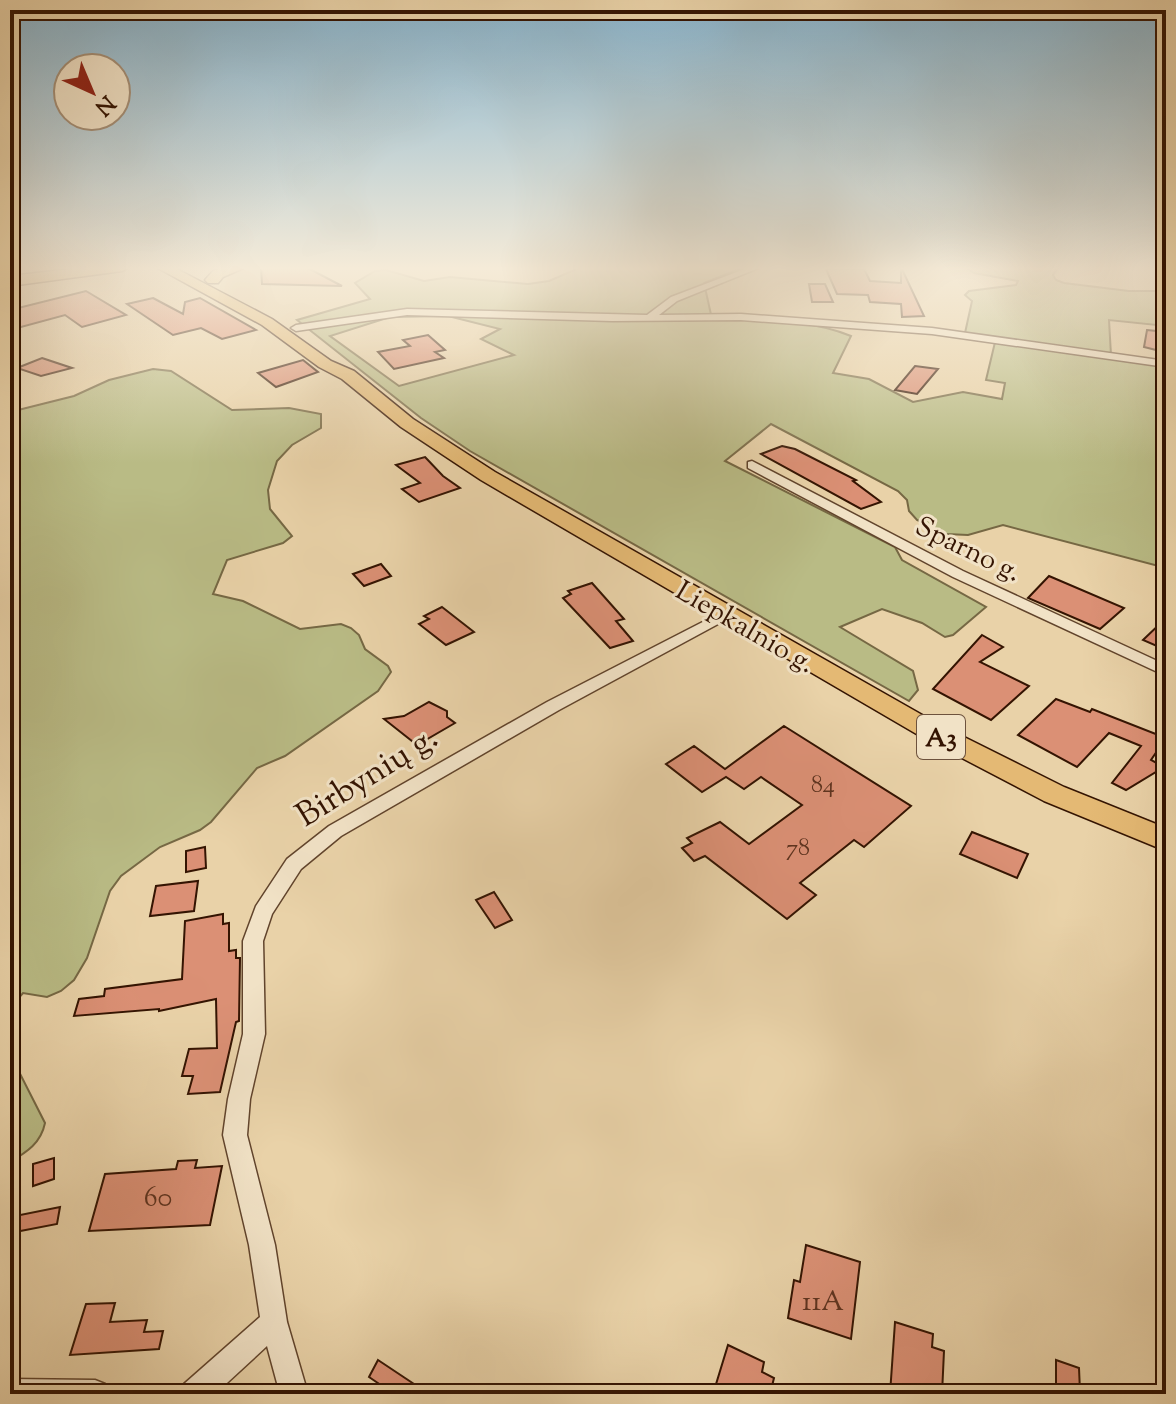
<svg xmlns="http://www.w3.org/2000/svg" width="1176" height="1404" viewBox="0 0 1176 1404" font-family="'Sorts Mill Goudy',serif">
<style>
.green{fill:#b9bb85;stroke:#766844;stroke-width:2;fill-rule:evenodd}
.building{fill:#db9075;stroke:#341402;stroke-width:2}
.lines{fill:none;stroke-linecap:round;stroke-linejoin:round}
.minor-casing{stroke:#61442c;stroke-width:3}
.primary-casing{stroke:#341402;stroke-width:3}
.trunk-casing{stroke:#341402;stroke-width:3}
.minor{fill:#f1e2c6;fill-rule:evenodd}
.primary{fill:#e4b974;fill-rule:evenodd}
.trunk{fill:#e4b974;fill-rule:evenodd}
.labels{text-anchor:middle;stroke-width:6;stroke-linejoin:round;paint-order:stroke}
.number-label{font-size:24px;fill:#5e331f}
.shield{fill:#f1e2c6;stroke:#6d523d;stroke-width:2}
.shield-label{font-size:26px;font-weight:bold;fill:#341402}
.street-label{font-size:28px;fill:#341402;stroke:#f1e2c6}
.near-number-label{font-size:28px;fill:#5e331f}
.near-street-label{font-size:34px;fill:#341402;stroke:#f1e2c6}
</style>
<rect width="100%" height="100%" fill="#e9d2a8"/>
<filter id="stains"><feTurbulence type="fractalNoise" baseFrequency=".0025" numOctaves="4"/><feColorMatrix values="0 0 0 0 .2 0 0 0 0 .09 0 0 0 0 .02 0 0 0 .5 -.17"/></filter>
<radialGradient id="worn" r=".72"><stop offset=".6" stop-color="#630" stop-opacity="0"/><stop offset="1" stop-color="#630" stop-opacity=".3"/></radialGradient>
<!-- green -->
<g class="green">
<path d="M 581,267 L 744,267 L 704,283 L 712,319 C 759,321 807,318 851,336 L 833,373 L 869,379 L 913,402 L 963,392 L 1002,399 L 1005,383 L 986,380 L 996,338 L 965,333 L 972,301 L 965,295 L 969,291 L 1016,285 L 1018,281 L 974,273 L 965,267 L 1058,267 L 1053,275 L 1056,280 L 1064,283 L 1129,291 L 1166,291 L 1166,326 L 1109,320 L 1111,355 L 1166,361 L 1166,568 L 1003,525 L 968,535 L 946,534 L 917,520 L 909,511 L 907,500 L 898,491 L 771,424 L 725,461 L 895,547 L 902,560 L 986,607 L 953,635 L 945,637 L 922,623 L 882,609 L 840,627 L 913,671 L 918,690 L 909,701 L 470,451 L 421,418 L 297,320 L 370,299 L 355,283 L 375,271 L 386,270 L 424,281 L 450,277 L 528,284 L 549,281 ZM 448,316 L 500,329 L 481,339 L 514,355 L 399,386 L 330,336 L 390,317 Z"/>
<path d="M 153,369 L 171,371 L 232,410 L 289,408 L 321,414 L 321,428 L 292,445 L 277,461 L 268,490 L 270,509 L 292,536 L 283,543 L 227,560 L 213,594 L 243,601 L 300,629 L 341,624 L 351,628 L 359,635 L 365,649 L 388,666 L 391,672 L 378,691 L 285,756 L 257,768 L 211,822 L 200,830 L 160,847 L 121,876 L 110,891 L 87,958 L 74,980 L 61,991 L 47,997 L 23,993 L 10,1008 L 10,412 L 74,396 L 109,380 Z"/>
<path d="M 10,1054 L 45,1123 C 41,1143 27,1152 10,1162 Z"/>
</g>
<!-- building -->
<g class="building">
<path d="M 261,267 L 306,267 L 342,286 L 262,284 Z"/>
<path d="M 901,267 L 924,316 L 902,317 L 901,304 L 870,302 L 868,295 L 837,294 L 826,269 L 864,269 L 870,281 L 901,283 Z"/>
<path d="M 809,284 L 825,284 L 833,302 L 812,302 Z"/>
<path d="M 86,291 L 126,315 L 82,327 L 65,315 L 10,330 L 10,310 Z"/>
<path d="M 153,298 L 183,314 L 185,302 L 200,298 L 256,330 L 222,339 L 201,328 L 173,335 L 127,304 Z"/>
<path d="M 1147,330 L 1166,332 L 1164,352 L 1144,347 Z"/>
<path d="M 428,335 L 445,350 L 435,352 L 444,358 L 394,369 L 378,352 L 410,346 L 403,340 Z"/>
<path d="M 42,358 L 72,368 L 41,376 L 17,368 Z"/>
<path d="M 303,360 L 318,372 L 276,387 L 258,373 Z"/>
<path d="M 915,366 L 938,369 L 917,394 L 895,390 Z"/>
<path d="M 782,446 L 795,449 L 856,480 L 853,481 L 881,502 L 861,509 L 761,454 Z"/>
<path d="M 425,457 L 443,476 L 460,488 L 419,502 L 402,489 L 420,483 L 396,465 Z"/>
<path d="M 381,564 L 391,576 L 364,586 L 353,574 Z"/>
<path d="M 1049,576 L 1124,608 L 1100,629 L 1028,598 Z"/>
<path d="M 592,583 L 624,619 L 616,621 L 633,641 L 610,648 L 563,598 L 571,594 L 568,591 Z"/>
<path d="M 442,607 L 474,632 L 446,645 L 419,624 L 429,619 L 424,616 Z"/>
<path d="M 1166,618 L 1166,650 L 1143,640 Z"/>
<path d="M 982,635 L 1003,647 L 980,662 L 1029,686 L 991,720 L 933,689 Z"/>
<path d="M 1056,699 L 1090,712 L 1092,709 L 1166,738 L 1151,760 L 1164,767 L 1126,790 L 1112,783 L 1141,746 L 1109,733 L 1077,767 L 1018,735 Z"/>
<path d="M 429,702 L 447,711 L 447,717 L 455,723 L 417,745 L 384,719 L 404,716 Z"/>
<path d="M 784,726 L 911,806 L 864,847 L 854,840 L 800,883 L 816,895 L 787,919 L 705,856 L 694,861 L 682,848 L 692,843 L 687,838 L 720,822 L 749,844 L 802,805 L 761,777 L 744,789 L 726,777 L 702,792 L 666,764 L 694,746 L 725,769 Z"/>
<path d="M 972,832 L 1028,854 L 1017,878 L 960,854 Z"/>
<path d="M 205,847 L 206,868 L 186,872 L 186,851 Z"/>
<path d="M 198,881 L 194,911 L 150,916 L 156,886 Z"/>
<path d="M 494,892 L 512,920 L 495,928 L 476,900 Z"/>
<path d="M 223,914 L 223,924 L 229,923 L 229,951 L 236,950 L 236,958 L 240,958 L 239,1021 L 236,1022 L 220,1092 L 188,1094 L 193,1076 L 182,1076 L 189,1049 L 217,1048 L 216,999 L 159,1011 L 159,1009 L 74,1016 L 79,999 L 104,996 L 105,989 L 182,979 L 185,921 Z"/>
<path d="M 54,1158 L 54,1179 L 33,1186 L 33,1164 Z"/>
<path d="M 197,1160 L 195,1168 L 222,1166 L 210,1225 L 89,1231 L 105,1174 L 176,1169 L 178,1161 Z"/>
<path d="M 60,1207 L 57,1224 L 10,1233 L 10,1217 Z"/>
<path d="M 806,1245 L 860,1262 L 851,1339 L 788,1318 L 794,1280 L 800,1282 Z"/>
<path d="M 115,1303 L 110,1322 L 147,1320 L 144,1332 L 163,1331 L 159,1349 L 70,1355 L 86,1304 Z"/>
<path d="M 895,1322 L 933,1334 L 932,1347 L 944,1351 L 942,1394 L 890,1394 Z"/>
<path d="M 728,1345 L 764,1362 L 762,1372 L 774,1378 L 770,1394 L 713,1394 Z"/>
<path d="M 378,1360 L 429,1394 L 394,1394 L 369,1377 Z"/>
<path d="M 1056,1360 L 1079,1368 L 1080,1392 L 1056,1385 Z"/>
</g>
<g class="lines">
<!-- minor casing -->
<g class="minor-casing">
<g id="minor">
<path d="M 750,267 L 761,267 L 677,301 L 659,315 L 741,314 L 932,328 L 1166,361 L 1166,367 L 932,334 L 741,320 L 612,321 L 407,315 L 296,331 L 291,328 L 296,325 L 407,309 L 647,315 L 671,297 Z"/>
<path d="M 752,461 L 963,571 L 1166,665 L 1166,676 L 953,577 L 748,468 L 748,462 Z"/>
<path d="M 726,610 L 733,614 L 731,617 L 559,710 L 341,836 L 301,869 L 272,914 L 263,941 L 265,1034 L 250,1099 L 247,1135 L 275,1245 L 287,1322 L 308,1394 L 280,1394 L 267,1346 L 215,1394 L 180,1394 L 184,1384 L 260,1317 L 249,1245 L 223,1135 L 228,1099 L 243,1034 L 243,941 L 256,906 L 287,859 L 329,826 L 547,702 Z"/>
<path d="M 10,1379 L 95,1380 L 105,1384 L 109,1394 L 10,1394 Z"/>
</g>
</g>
<!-- primary casing -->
<g class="primary-casing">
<path id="primary" d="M 156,267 L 173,267 L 272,319 L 331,361 L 354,371 L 413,419 L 495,472 L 938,724 L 1064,787 L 1166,828 L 1166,851 L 1044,801 L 920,736 L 481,480 L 401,427 L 342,379 L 319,367 L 262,325 Z"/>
</g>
<!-- trunk casing -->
<g class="trunk-casing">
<g id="trunk">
<path d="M 88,267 L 129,267 L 122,271 L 10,286 L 10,276 Z"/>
<path d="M 225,267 L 246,267 L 223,277 L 218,283 L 208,283 L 205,280 L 213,271 Z"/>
</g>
</g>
<!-- minor -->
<use href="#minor" class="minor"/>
<!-- primary -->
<use href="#primary" class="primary"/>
<!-- trunk -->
<use href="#trunk" class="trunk"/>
</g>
<!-- sky -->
<linearGradient id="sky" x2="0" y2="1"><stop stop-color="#87b5d0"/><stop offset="0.58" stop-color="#f5ebd8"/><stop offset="1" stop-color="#f5ebd8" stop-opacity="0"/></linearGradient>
<rect width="1176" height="463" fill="url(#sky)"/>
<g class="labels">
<!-- number labels -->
<g class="number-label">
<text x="823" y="792">84</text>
<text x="798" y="855">78</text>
</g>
<!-- shield labels -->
<rect class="shield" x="917" y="715" width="48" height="44" rx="6"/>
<g class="shield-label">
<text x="941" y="746">A3</text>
</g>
<!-- street labels -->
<g class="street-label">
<text transform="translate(969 548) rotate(26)" y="10">Sparno g.</text>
<text transform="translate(746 626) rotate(30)" y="10">Liepkalnio g.</text>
</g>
<!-- near-number labels -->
<g class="near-number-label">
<text x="158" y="1206">60</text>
<text x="823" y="1310">11A</text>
</g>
<!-- near-street labels -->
<g class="near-street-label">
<text transform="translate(366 775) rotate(-32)" y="12">Birbynių g.</text>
</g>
</g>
<!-- margin -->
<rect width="1176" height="1404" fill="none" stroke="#e9d2a8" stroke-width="40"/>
<rect x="12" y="12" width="1152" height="1380" fill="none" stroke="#341402" stroke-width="4"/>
<rect x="20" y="20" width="1136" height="1364" fill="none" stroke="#341402" stroke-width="2"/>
<!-- north arrow -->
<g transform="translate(92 92) rotate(136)"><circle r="38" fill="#f1e2c6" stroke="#a59078" stroke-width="2"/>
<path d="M0-6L14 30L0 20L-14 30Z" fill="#8f2418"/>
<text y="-12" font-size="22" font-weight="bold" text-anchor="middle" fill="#341402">N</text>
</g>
<rect width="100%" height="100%" filter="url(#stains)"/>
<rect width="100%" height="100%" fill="url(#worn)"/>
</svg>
